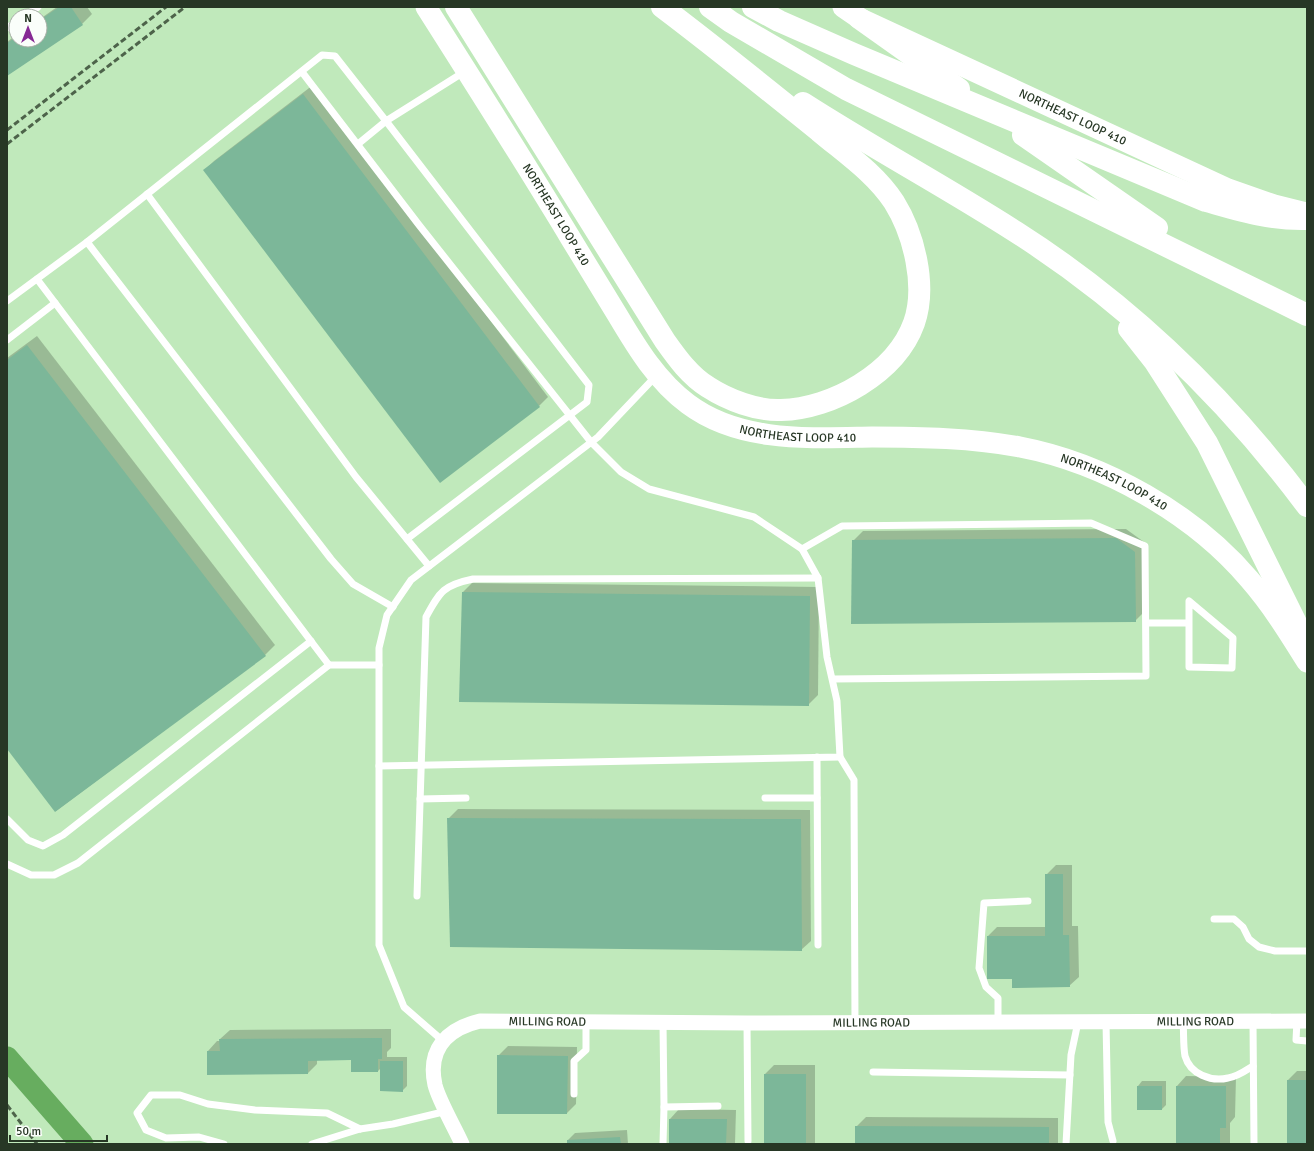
<svg xmlns="http://www.w3.org/2000/svg" width="1314" height="1151" viewBox="0 0 1314 1151" font-family="Signika,sans-serif">
<style>
.shadow{fill:#0003}
.lines{fill:none;stroke-linecap:round;stroke-linejoin:round}
.river{stroke:#67ad5f;stroke-width:23}
.building{fill:#7cb799}
.service{stroke:#fff;stroke-width:7}
.minor{stroke:#fff;stroke-width:15}
.secondary{stroke:#fff;stroke-width:21}
.motorway{stroke:#fff;stroke-width:22}
.rail{stroke:#4d634a;stroke-width:3;stroke-dasharray:6 3;stroke-linecap:butt}
.labels{text-anchor:middle;stroke-width:3;stroke-linejoin:round;paint-order:stroke}
.street-label{font-size:12px;fill:#273725;stroke:#fafefa}
</style>
<rect width="100%" height="100%" fill="#c0e9bb"/>
<!-- shadow -->
<g class="shadow">
<path d="M 57,7 L 87,7 L 92,14 L 82,24 L 7,75 L 7,42 L 16,35 L 16,40 L 40,40 L 40,19 Z"/>
<path d="M 313,85 L 548,397 L 539,406 L 205,170 L 214,161 Z"/>
<path d="M 37,336 L 275,645 L 265,655 L 56,811 L 7,747 L 7,358 Z"/>
<path d="M 1126,529 L 1144,542 L 1145,611 L 1135,621 L 853,541 L 863,531 Z"/>
<path d="M 472,583 L 819,587 L 818,695 L 808,705 L 462,593 Z"/>
<path d="M 458,809 L 810,810 L 811,941 L 801,950 L 448,819 Z"/>
<path d="M 1056,865 L 1072,865 L 1072,926 L 1078,926 L 1079,977 L 1069,986 L 1013,978 L 988,936 L 997,927 L 1046,927 L 1046,875 Z"/>
<path d="M 391,1029 L 391,1048 L 387,1052 L 387,1057 L 407,1057 L 407,1086 L 402,1091 L 381,1068 L 378,1071 L 352,1059 L 317,1060 L 317,1064 L 308,1073 L 208,1074 L 208,1051 L 217,1041 L 220,1041 L 220,1039 L 230,1030 Z"/>
<path d="M 508,1046 L 577,1047 L 576,1104 L 567,1113 L 498,1056 Z"/>
<path d="M 774,1065 L 815,1065 L 815,1144 L 759,1144 L 765,1144 L 765,1074 Z"/>
<path d="M 1297,1071 L 1307,1071 L 1307,1144 L 1288,1144 L 1288,1080 Z"/>
<path d="M 1186,1076 L 1236,1077 L 1235,1117 L 1230,1123 L 1230,1144 L 1177,1144 L 1177,1086 Z"/>
<path d="M 1142,1081 L 1166,1081 L 1166,1105 L 1162,1109 L 1138,1109 L 1138,1086 Z"/>
<path d="M 679,1109 L 736,1110 L 735,1144 L 670,1144 L 670,1119 Z"/>
<path d="M 866,1117 L 1058,1118 L 1058,1144 L 856,1144 L 856,1127 Z"/>
<path d="M 627,1130 L 628,1144 L 568,1144 L 568,1140 L 575,1133 Z"/>
</g>
<g class="lines">
<!-- river -->
<path class="river" d="M 7,1058 L 82,1144"/>
</g>
<!-- building -->
<g class="building">
<path d="M 59,7 L 71,7 L 83,25 L 7,76 L 7,43 L 16,37 L 16,40 L 40,40 L 40,20 Z"/>
<path d="M 303,94 L 540,407 L 440,483 L 203,170 Z"/>
<path d="M 27,345 L 266,656 L 55,812 L 7,749 L 7,360 Z"/>
<path d="M 1116,538 L 1135,552 L 1136,622 L 851,624 L 852,540 Z"/>
<path d="M 462,592 L 810,596 L 809,706 L 459,702 Z"/>
<path d="M 447,818 L 801,819 L 802,951 L 450,947 Z"/>
<path d="M 1045,874 L 1063,874 L 1063,935 L 1069,935 L 1070,987 L 1012,988 L 1012,979 L 987,979 L 987,936 L 1045,936 Z"/>
<path d="M 382,1038 L 382,1059 L 378,1059 L 378,1072 L 351,1072 L 351,1060 L 308,1061 L 308,1074 L 207,1075 L 207,1051 L 220,1051 L 219,1039 Z"/>
<path d="M 497,1055 L 568,1056 L 567,1114 L 497,1114 Z"/>
<path d="M 380,1061 L 403,1061 L 403,1092 L 380,1091 Z"/>
<rect x="764" y="1074" width="42" height="70"/>
<rect x="1287" y="1080" width="20" height="64"/>
<rect x="1137" y="1086" width="25" height="24"/>
<path d="M 1176,1086 L 1226,1086 L 1226,1128 L 1220,1128 L 1220,1144 L 1176,1144 Z"/>
<path d="M 669,1119 L 727,1119 L 726,1144 L 669,1144 Z"/>
<path d="M 855,1126 L 1049,1127 L 1049,1144 L 855,1144 Z"/>
<path d="M 620,1137 L 621,1144 L 567,1144 L 567,1140 Z"/>
</g>
<g class="lines">
<!-- service -->
<g class="service">
<path d="M 25,16 L 38,7"/>
<path d="M 7,28 L 16,22"/>
<path d="M 302,72 L 419,225 L 591,442 L 621,472 L 649,489 L 754,517 L 802,549 L 818,578 L 827,657 L 837,701 L 840,757 L 379,766"/>
<path d="M 358,144 L 386,121 L 589,385 L 587,402 L 407,539"/>
<path d="M 147,194 L 356,477 L 429,566"/>
<path d="M 37,279 L 329,665"/>
<path d="M 7,301 L 87,242"/>
<path d="M 7,340 L 55,303"/>
<path d="M 802,549 L 842,526 L 1091,523 L 1145,546 L 1146,676 L 833,679"/>
<path d="M 393,607 L 353,584 L 331,559 L 87,242 L 322,55 L 335,56 L 386,121 L 464,72"/>
<path d="M 1147,623 L 1189,623 L 1189,667 L 1232,668 L 1233,638 L 1189,601 L 1189,623"/>
<path d="M 817,757 L 818,945"/>
<path d="M 840,757 L 854,780 L 855,1022"/>
<path d="M 765,798 L 817,798"/>
<path d="M 420,799 L 466,798"/>
<path d="M 7,819 L 28,840 L 43,846 L 63,835 L 311,641"/>
<path d="M 7,864 L 31,875 L 54,875 L 78,863 L 329,665 L 379,665"/>
<path d="M 417,896 L 426,617 C 440,591 444,585 473,579 L 818,578"/>
<path d="M 1214,919 L 1234,919 L 1243,927 L 1249,939 L 1259,947 L 1275,951 L 1307,951"/>
<path d="M 1297,1021 L 1296,1040 L 1307,1041"/>
<path d="M 663,1022 L 664,1107 L 718,1106"/>
<path d="M 998,1022 L 998,998 L 986,987 L 979,968 L 984,903 L 1028,901"/>
<path d="M 1106,1022 L 1108,1122 L 1113,1141"/>
<path d="M 1183,1022 C 1184,1033 1183,1045 1185,1056 C 1190,1074 1211,1082 1228,1078 C 1237,1077 1245,1071 1253,1066"/>
<path d="M 1253,1022 L 1254,1144"/>
<path d="M 747,1023 L 748,1141"/>
<path d="M 443,1041 L 404,1007 L 379,945 L 379,648 L 387,615 L 411,580 L 598,437 L 656,376"/>
<path d="M 873,1072 L 1070,1075"/>
<path d="M 574,1094 L 574,1061 L 586,1050 L 586,1022"/>
<path d="M 224,1144 L 199,1137 L 166,1138 L 146,1130 L 137,1113 L 151,1095 L 180,1095 L 208,1104 L 255,1110 L 327,1113 L 360,1129"/>
<path d="M 312,1144 L 360,1129 L 393,1124 L 447,1111"/>
<path d="M 663,1144 L 664,1107"/>
<path d="M 1066,1144 L 1071,1055 L 1078,1022"/>
</g>
<!-- minor -->
<path class="minor" id="s1" d="M 462,1144 C 455,1128 439,1101 435,1085 C 427,1049 447,1029 480,1021 L 747,1023 L 1307,1021"/>
<!-- secondary -->
<g class="secondary">
<path id="s2" d="M 426,7 C 475,84 524,161 571,239 C 587,265 602,290 618,316 C 637,348 657,381 688,404 C 740,443 811,438 872,437 C 921,437 972,438 1020,447 C 1104,463 1194,514 1249,579 C 1271,604 1289,633 1307,662"/>
<path id="s3" d="M 843,7 L 859,18 L 1228,189 L 1274,205 L 1306,213"/>
</g>
<!-- motorway -->
<g class="motorway">
<path d="M 456,7 L 665,341 C 677,358 690,376 708,387 C 728,400 757,411 781,410 C 832,409 896,373 914,323 C 927,286 914,234 894,202 C 875,173 845,153 819,131 C 767,89 715,47 662,7"/>
<path d="M 710,7 L 731,22 L 846,89 L 1307,315"/>
<path d="M 753,7 L 779,21 L 854,54 L 1206,201 C 1242,211 1270,220 1307,219"/>
<path d="M 859,18 L 959,89"/>
<path d="M 803,103 C 873,148 946,187 1016,232 C 1129,304 1227,399 1307,506"/>
<path d="M 1023,135 L 1157,228"/>
<path d="M 1129,329 L 1155,362 L 1207,443 L 1307,645"/>
</g>
<!-- rail -->
<g class="rail">
<path d="M 7,130 L 166,7"/>
<path d="M 7,144 L 185,7"/>
<path d="M 7,1105 L 37,1144"/>
</g>
</g>
<g class="labels">
<!-- street labels -->
<g class="street-label">
<text dy="4" stroke="none"><textPath href="#s3" startOffset="255">NORTHEAST LOOP 410</textPath></text>
<text dy="4" stroke="none"><textPath href="#s2" startOffset="245">NORTHEAST LOOP 410</textPath></text>
<text dy="4" stroke="none"><textPath href="#s2" startOffset="593">NORTHEAST LOOP 410</textPath></text>
<text dy="4" stroke="none"><textPath href="#s2" startOffset="917">NORTHEAST LOOP 410</textPath></text>
<text dy="4" stroke="none"><textPath href="#s1" startOffset="221">MILLING ROAD</textPath></text>
<text dy="4" stroke="none"><textPath href="#s1" startOffset="545">MILLING ROAD</textPath></text>
<text dy="4" stroke="none"><textPath href="#s1" startOffset="869">MILLING ROAD</textPath></text>
</g>
</g>
<!-- border -->
<rect width="1314" height="1151" fill="none" stroke="#273725" stroke-width="16"/>
<!-- north arrow -->
<g transform="translate(28 28)"><circle r="19" fill="#fafefa" stroke="#a6aea5"/>
<path d="M0-3L7 15L0 10L-7 15Z" fill="#862994"/>
<text y="-6" font-size="11" font-weight="bold" text-anchor="middle" fill="#273725">N</text>
</g>
<!-- scale -->
<path d="M10 1135v6h97v-6" fill="none" stroke="#273725" stroke-width="2"/>
<text x="16" y="1135" font-size="12" fill="#273725" stroke="#fafefa" stroke-width="3" paint-order="stroke">50 m</text>
</svg>
